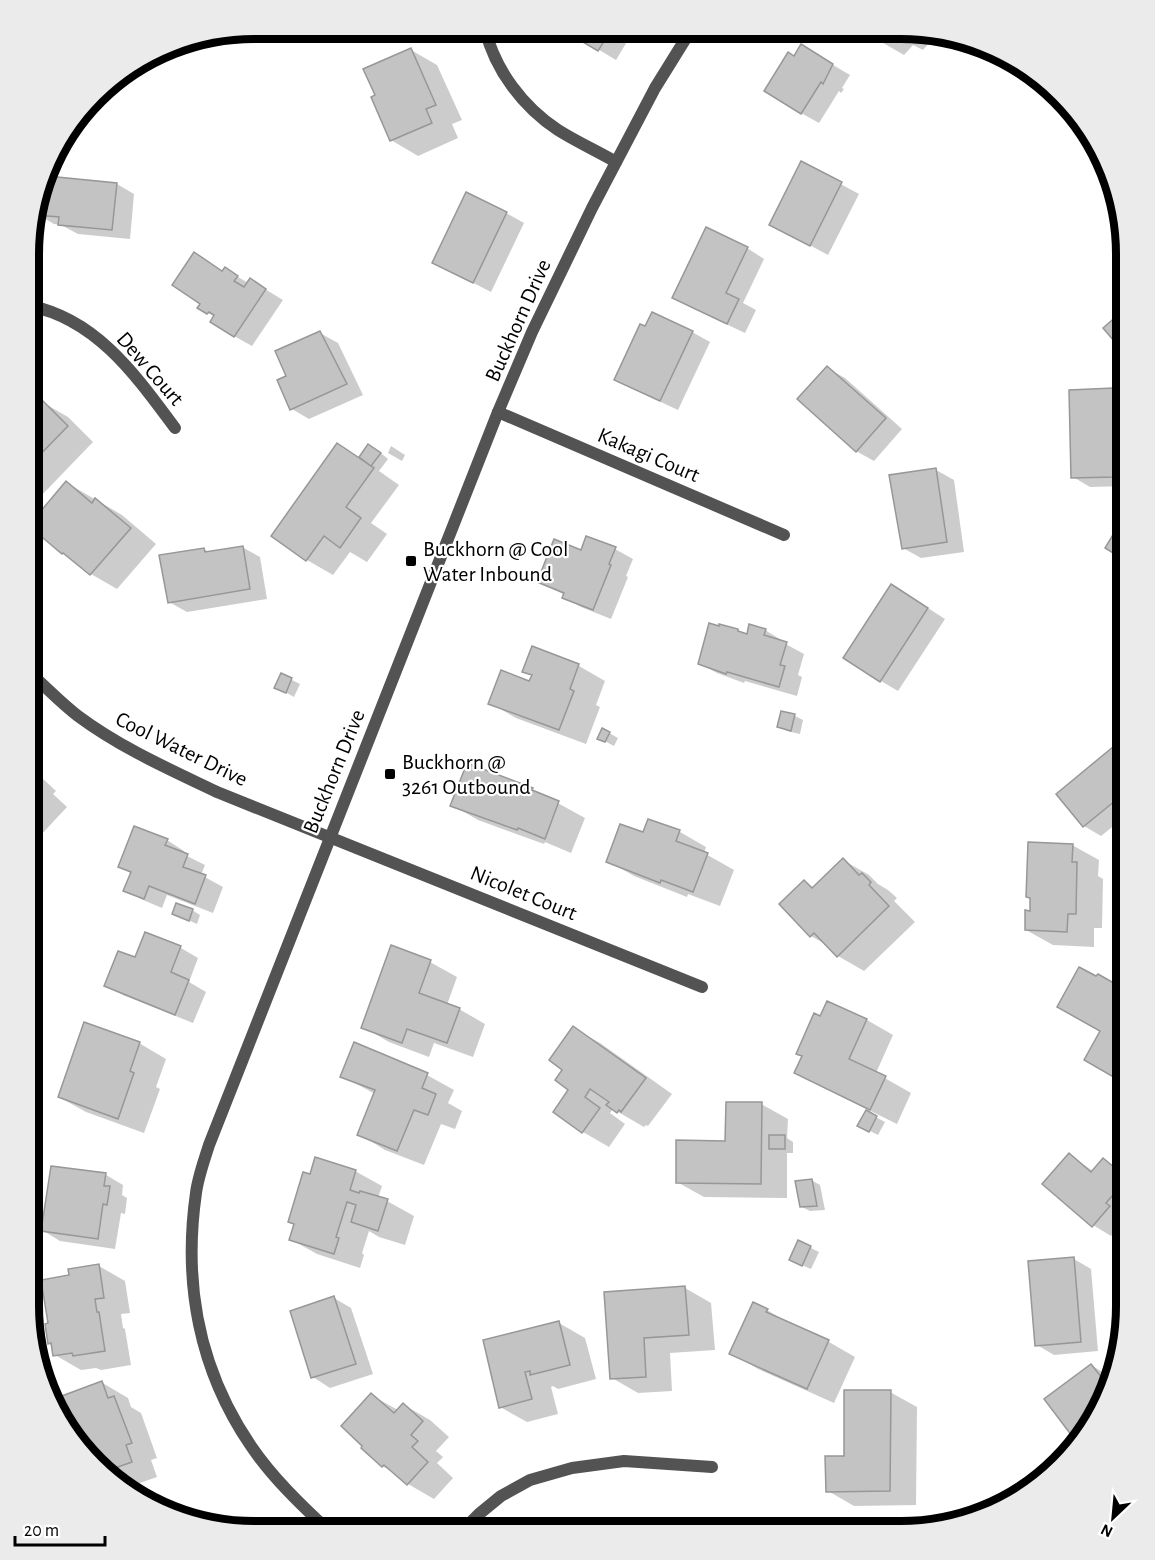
<svg xmlns="http://www.w3.org/2000/svg" width="1155" height="1560" viewBox="0 0 1155 1560" font-family="'Alegreya Sans',sans-serif">
<style>
.shadow{fill:#0003}
.building{fill:#c3c3c3;stroke:#979797;stroke-width:1.5}
.lines{fill:none;stroke-linecap:round;stroke-linejoin:round}
.street{stroke:#535353;stroke-width:12}
.poi-dot{fill:#000;stroke:#fff;stroke-width:2}
.labels{text-anchor:middle;stroke-width:4.5;stroke-linejoin:round;paint-order:stroke}
.street-label{font-size:22px;fill:#000;stroke:#fff}
.poi-label{font-size:22px;fill:#000;stroke:#fff;text-anchor:start}
.rim{fill:none;stroke:#000;stroke-width:8}
</style>
<rect width="100%" height="100%" fill="#fff"/>
<!-- shadow -->
<g class="shadow">
<path d="M 564,29 L 634,30 L 616,60 Z"/>
<path d="M 867,30 L 926,30 L 922,35 L 930,42 L 923,50 L 913,45 L 904,55 L 878,40 Z"/>
<path d="M 801,46 L 850,75 L 842,88 L 844,89 L 841,93 L 839,91 L 819,123 L 801,113 L 794,58 Z"/>
<path d="M 411,50 L 437,65 L 462,120 L 452,124 L 458,138 L 418,156 L 391,140 L 377,96 Z"/>
<path d="M 802,163 L 859,194 L 828,255 L 789,234 Z"/>
<path d="M 46,178 L 117,184 L 134,194 L 130,239 L 78,234 L 61,225 L 54,224 L 37,214 L 38,203 Z"/>
<path d="M 506,213 L 524,223 L 491,292 L 452,272 Z"/>
<path d="M 747,248 L 764,259 L 743,303 L 756,310 L 745,333 L 692,308 L 674,298 Z"/>
<path d="M 225,269 L 248,283 L 250,280 L 283,300 L 252,346 L 234,336 L 215,317 L 199,307 Z"/>
<path d="M 1126,310 L 1126,352 L 1105,328 Z"/>
<path d="M 692,332 L 710,342 L 678,410 L 633,389 L 616,379 Z"/>
<path d="M 320,333 L 338,343 L 363,395 L 309,419 L 292,409 L 288,376 Z"/>
<path d="M 827,368 L 845,378 L 902,429 L 874,461 L 856,451 Z"/>
<path d="M 1112,390 L 1126,398 L 1126,486 L 1090,487 L 1073,477 Z"/>
<path d="M 42,402 L 68,417 L 93,442 L 39,498 L 30,493 L 30,414 Z"/>
<path d="M 338,445 L 360,458 L 369,446 L 377,450 L 388,459 L 379,471 L 399,485 L 371,523 L 387,534 L 367,562 L 350,552 L 333,575 L 307,560 L 273,535 Z"/>
<path d="M 391,446 L 405,455 L 402,461 L 388,453 Z"/>
<path d="M 936,470 L 954,480 L 964,552 L 921,558 L 903,548 Z"/>
<path d="M 67,483 L 122,515 L 156,544 L 117,589 L 91,574 L 71,557 Z"/>
<path d="M 242,547 L 260,557 L 267,599 L 187,612 L 169,602 L 204,549 L 210,553 Z"/>
<path d="M 615,549 L 633,559 L 626,576 L 628,577 L 611,619 L 581,607 L 564,597 L 565,595 L 539,582 L 582,552 Z"/>
<path d="M 909,596 L 945,619 L 898,691 L 881,681 Z"/>
<path d="M 765,630 L 783,641 L 782,642 L 804,654 L 798,675 L 802,677 L 797,696 L 745,681 L 744,683 L 717,673 L 699,663 L 745,635 Z"/>
<path d="M 533,648 L 579,666 L 605,681 L 596,705 L 600,707 L 586,744 L 516,718 L 490,703 L 530,683 L 533,676 L 524,671 Z"/>
<path d="M 282,675 L 300,684 L 294,697 L 276,687 Z"/>
<path d="M 795,716 L 803,720 L 800,734 L 787,731 L 778,726 Z"/>
<path d="M 609,733 L 618,738 L 614,746 L 599,738 Z"/>
<path d="M 1120,744 L 1126,748 L 1126,816 L 1101,836 L 1084,826 Z"/>
<path d="M 29,766 L 56,791 L 53,794 L 67,807 L 39,837 L 29,831 Z"/>
<path d="M 532,789 L 585,818 L 571,853 L 545,842 L 544,844 L 478,820 L 452,805 Z"/>
<path d="M 649,821 L 680,832 L 706,847 L 704,853 L 734,870 L 720,906 L 688,894 L 687,897 L 634,876 L 608,861 L 644,834 Z"/>
<path d="M 167,840 L 184,851 L 183,854 L 205,865 L 201,875 L 223,887 L 213,913 L 167,895 L 162,908 L 143,900 L 125,890 L 132,874 L 120,867 Z"/>
<path d="M 1072,845 L 1099,860 L 1098,876 L 1103,879 L 1102,928 L 1094,928 L 1094,947 L 1053,945 L 1026,930 L 1031,912 L 1031,899 L 1027,897 Z"/>
<path d="M 843,860 L 869,875 L 878,884 L 888,890 L 897,898 L 894,901 L 915,922 L 864,971 L 838,956 L 827,945 L 811,936 L 804,882 L 815,888 Z"/>
<path d="M 192,910 L 200,915 L 197,924 L 174,914 Z"/>
<path d="M 146,933 L 181,948 L 198,958 L 189,982 L 206,992 L 193,1023 L 123,995 L 106,985 L 135,959 Z"/>
<path d="M 392,947 L 430,962 L 457,977 L 447,1005 L 459,1009 L 485,1024 L 473,1057 L 434,1043 L 429,1057 L 389,1042 L 363,1027 Z"/>
<path d="M 1098,976 L 1126,992 L 1126,1083 L 1086,1060 L 1102,1031 L 1097,978 Z"/>
<path d="M 828,1003 L 867,1020 L 893,1035 L 876,1073 L 911,1093 L 897,1124 L 822,1087 L 796,1072 Z"/>
<path d="M 573,1028 L 600,1043 L 672,1094 L 648,1126 L 646,1125 L 644,1127 L 613,1109 L 610,1113 L 625,1124 L 609,1147 L 583,1132 L 570,1090 L 564,1069 Z"/>
<path d="M 139,1043 L 166,1059 L 156,1087 L 160,1089 L 144,1133 L 86,1112 L 59,1097 Z"/>
<path d="M 402,1064 L 427,1075 L 454,1090 L 448,1103 L 462,1111 L 455,1129 L 441,1124 L 424,1165 L 385,1150 L 359,1134 L 375,1094 L 342,1076 Z"/>
<path d="M 761,1104 L 788,1119 L 787,1138 L 793,1142 L 793,1153 L 787,1153 L 787,1198 L 704,1197 L 677,1182 L 727,1142 Z"/>
<path d="M 866,1112 L 885,1122 L 878,1135 L 868,1130 Z"/>
<path d="M 1069,1155 L 1093,1171 L 1103,1159 L 1126,1174 L 1126,1211 L 1123,1214 L 1126,1218 L 1111,1236 L 1093,1225 L 1044,1184 Z"/>
<path d="M 355,1171 L 382,1186 L 378,1198 L 387,1201 L 414,1216 L 405,1245 L 379,1237 L 369,1231 L 362,1253 L 364,1255 L 360,1268 L 317,1254 L 290,1239 L 295,1225 L 290,1222 L 311,1176 Z"/>
<path d="M 106,1175 L 123,1185 L 122,1195 L 127,1198 L 125,1214 L 121,1213 L 115,1249 L 60,1241 L 42,1230 Z"/>
<path d="M 811,1180 L 820,1185 L 825,1210 L 810,1211 L 802,1207 Z"/>
<path d="M 799,1242 L 819,1252 L 811,1269 L 799,1264 Z"/>
<path d="M 1074,1259 L 1091,1269 L 1098,1351 L 1054,1355 L 1037,1345 Z"/>
<path d="M 99,1266 L 125,1281 L 130,1313 L 121,1314 L 123,1328 L 125,1329 L 131,1365 L 101,1370 L 96,1368 L 81,1370 L 55,1355 L 53,1345 L 50,1343 L 50,1324 L 71,1276 Z"/>
<path d="M 685,1288 L 711,1303 L 715,1350 L 670,1353 L 672,1391 L 638,1393 L 612,1378 L 606,1294 Z"/>
<path d="M 334,1298 L 351,1308 L 373,1374 L 330,1388 L 313,1377 Z"/>
<path d="M 767,1310 L 793,1326 L 829,1342 L 855,1357 L 834,1403 L 758,1369 L 731,1353 Z"/>
<path d="M 559,1323 L 585,1338 L 596,1379 L 558,1389 L 553,1386 L 551,1387 L 558,1414 L 527,1422 L 500,1407 Z"/>
<path d="M 1091,1365 L 1109,1376 L 1113,1381 L 1088,1431 L 1079,1442 Z"/>
<path d="M 101,1382 L 128,1398 L 131,1407 L 141,1413 L 157,1458 L 151,1460 L 157,1477 L 134,1485 L 157,1500 L 160,1505 L 129,1493 L 84,1454 Z"/>
<path d="M 890,1392 L 917,1407 L 916,1505 L 854,1506 L 828,1491 L 846,1458 Z"/>
<path d="M 371,1395 L 398,1410 L 404,1405 L 430,1420 L 449,1437 L 436,1451 L 443,1457 L 437,1463 L 453,1478 L 434,1499 L 408,1484 L 395,1473 L 382,1466 Z"/>
</g>
<!-- building -->
<g class="building">
<path d="M 561,29 L 611,30 L 598,51 Z"/>
<path d="M 865,30 L 886,30 L 877,41 Z"/>
<path d="M 801,44 L 833,64 L 823,84 L 821,82 L 801,114 L 764,91 L 788,52 L 794,56 Z"/>
<path d="M 411,48 L 436,105 L 426,109 L 432,123 L 390,141 L 371,97 L 375,95 L 363,69 Z"/>
<path d="M 801,161 L 842,182 L 810,246 L 769,225 Z"/>
<path d="M 47,176 L 117,183 L 112,230 L 58,225 L 59,217 L 35,215 L 36,209 Z"/>
<path d="M 466,192 L 507,212 L 473,283 L 432,263 Z"/>
<path d="M 706,227 L 748,247 L 726,293 L 739,299 L 727,324 L 672,298 Z"/>
<path d="M 194,252 L 222,271 L 225,267 L 238,276 L 234,281 L 244,287 L 250,278 L 266,289 L 234,337 L 210,322 L 214,315 L 209,312 L 207,314 L 197,308 L 200,304 L 172,285 Z"/>
<path d="M 1126,308 L 1126,355 L 1103,328 Z"/>
<path d="M 652,312 L 693,331 L 660,401 L 614,380 L 640,324 L 645,326 Z"/>
<path d="M 320,331 L 347,384 L 290,410 L 277,380 L 286,376 L 275,351 Z"/>
<path d="M 827,366 L 886,418 L 856,452 L 797,399 Z"/>
<path d="M 1113,388 L 1113,421 L 1119,421 L 1120,459 L 1115,459 L 1115,477 L 1071,478 L 1069,390 Z"/>
<path d="M 42,400 L 68,426 L 30,465 L 30,412 Z"/>
<path d="M 337,443 L 374,468 L 346,507 L 361,518 L 340,548 L 324,536 L 306,561 L 271,536 Z"/>
<path d="M 368,444 L 381,453 L 371,466 L 359,457 Z"/>
<path d="M 936,468 L 947,542 L 902,549 L 889,475 Z"/>
<path d="M 66,481 L 92,503 L 95,498 L 131,528 L 90,575 L 63,553 L 62,554 L 30,527 L 30,524 Z"/>
<path d="M 1126,513 L 1126,561 L 1105,548 Z"/>
<path d="M 586,536 L 616,547 L 609,564 L 611,565 L 593,610 L 562,598 L 564,593 L 537,582 L 554,539 L 581,550 Z"/>
<path d="M 243,546 L 250,589 L 168,603 L 159,555 L 204,548 L 205,552 Z"/>
<path d="M 891,584 L 928,608 L 880,682 L 843,658 Z"/>
<path d="M 709,623 L 719,626 L 719,624 L 738,629 L 738,631 L 747,634 L 749,624 L 766,629 L 764,635 L 787,642 L 780,665 L 785,666 L 779,687 L 727,672 L 726,674 L 698,664 Z"/>
<path d="M 532,646 L 579,664 L 570,689 L 574,691 L 559,730 L 488,704 L 501,670 L 529,681 L 532,675 L 522,672 Z"/>
<path d="M 281,673 L 292,678 L 286,693 L 274,688 Z"/>
<path d="M 781,711 L 795,714 L 791,731 L 777,727 Z"/>
<path d="M 602,728 L 610,732 L 605,742 L 597,739 Z"/>
<path d="M 1119,742 L 1126,751 L 1126,792 L 1083,827 L 1056,794 Z"/>
<path d="M 467,763 L 533,788 L 532,790 L 559,801 L 545,839 L 518,828 L 517,830 L 450,806 Z"/>
<path d="M 29,780 L 41,791 L 29,804 Z"/>
<path d="M 648,819 L 680,830 L 676,841 L 708,853 L 693,892 L 661,880 L 660,883 L 606,862 L 620,824 L 643,832 Z"/>
<path d="M 134,826 L 168,839 L 165,845 L 188,854 L 183,867 L 206,875 L 195,904 L 149,886 L 144,899 L 123,891 L 131,872 L 118,867 Z"/>
<path d="M 1028,842 L 1073,844 L 1072,862 L 1077,862 L 1076,914 L 1068,914 L 1067,932 L 1025,930 L 1025,910 L 1030,911 L 1030,898 L 1026,897 Z"/>
<path d="M 843,858 L 859,875 L 862,873 L 871,882 L 869,885 L 889,906 L 837,957 L 814,933 L 810,937 L 779,904 L 804,880 L 812,888 Z"/>
<path d="M 176,903 L 193,909 L 189,921 L 172,914 Z"/>
<path d="M 145,932 L 181,946 L 171,972 L 189,980 L 175,1015 L 104,986 L 118,951 L 135,957 Z"/>
<path d="M 391,945 L 431,960 L 419,993 L 460,1008 L 447,1043 L 407,1029 L 402,1043 L 361,1028 Z"/>
<path d="M 1079,967 L 1096,976 L 1098,974 L 1126,990 L 1126,1063 L 1117,1079 L 1084,1060 L 1100,1031 L 1057,1007 Z"/>
<path d="M 827,1001 L 867,1019 L 849,1059 L 886,1076 L 870,1110 L 794,1073 L 802,1056 L 796,1054 L 814,1013 L 820,1016 Z"/>
<path d="M 84,1022 L 140,1042 L 130,1071 L 134,1073 L 118,1119 L 58,1097 Z"/>
<path d="M 573,1026 L 646,1078 L 621,1112 L 619,1110 L 617,1113 L 606,1105 L 609,1102 L 590,1089 L 585,1097 L 600,1108 L 582,1133 L 553,1112 L 568,1090 L 555,1080 L 562,1070 L 549,1060 Z"/>
<path d="M 354,1042 L 428,1073 L 422,1088 L 436,1094 L 428,1115 L 414,1110 L 397,1151 L 357,1135 L 375,1090 L 340,1077 Z"/>
<path d="M 726,1102 L 762,1102 L 761,1184 L 676,1183 L 676,1140 L 725,1141 Z"/>
<path d="M 866,1110 L 877,1116 L 869,1132 L 857,1126 Z"/>
<rect x="769" y="1135" width="16" height="14"/>
<path d="M 1069,1153 L 1091,1172 L 1103,1158 L 1126,1177 L 1126,1194 L 1121,1201 L 1113,1195 L 1106,1203 L 1110,1206 L 1092,1227 L 1042,1184 Z"/>
<path d="M 315,1157 L 356,1170 L 350,1190 L 359,1193 L 360,1191 L 388,1199 L 378,1231 L 351,1222 L 356,1205 L 347,1202 L 336,1237 L 339,1238 L 334,1254 L 289,1240 L 294,1224 L 288,1222 L 303,1172 L 310,1174 Z"/>
<path d="M 51,1166 L 106,1173 L 104,1186 L 110,1186 L 107,1205 L 103,1204 L 98,1239 L 41,1231 Z"/>
<path d="M 812,1179 L 817,1206 L 800,1207 L 795,1181 Z"/>
<path d="M 798,1240 L 811,1246 L 802,1266 L 789,1260 Z"/>
<path d="M 1074,1257 L 1081,1342 L 1035,1346 L 1028,1261 Z"/>
<path d="M 99,1264 L 104,1298 L 95,1299 L 97,1312 L 99,1312 L 105,1351 L 73,1356 L 72,1353 L 53,1356 L 51,1343 L 48,1344 L 45,1324 L 48,1323 L 41,1280 L 69,1275 L 68,1269 Z"/>
<path d="M 685,1286 L 689,1335 L 644,1338 L 646,1377 L 610,1379 L 604,1292 Z"/>
<path d="M 334,1296 L 356,1364 L 311,1378 L 290,1311 Z"/>
<path d="M 753,1302 L 768,1309 L 766,1312 L 829,1340 L 807,1389 L 729,1354 Z"/>
<path d="M 559,1321 L 570,1365 L 530,1375 L 530,1371 L 525,1372 L 532,1399 L 499,1408 L 483,1340 Z"/>
<path d="M 1091,1364 L 1110,1388 L 1088,1431 L 1078,1444 L 1044,1399 Z"/>
<path d="M 102,1381 L 108,1398 L 114,1396 L 132,1443 L 126,1445 L 132,1462 L 104,1472 L 84,1454 L 74,1439 L 59,1397 Z"/>
<path d="M 844,1390 L 891,1390 L 890,1491 L 826,1492 L 825,1456 L 844,1456 Z"/>
<path d="M 371,1393 L 394,1413 L 403,1403 L 423,1421 L 411,1435 L 418,1441 L 412,1447 L 428,1462 L 407,1485 L 384,1465 L 382,1467 L 361,1448 L 362,1446 L 341,1426 Z"/>
<path d="M 127,1480 L 135,1490 L 139,1488 L 147,1500 L 129,1493 L 119,1485 Z"/>
<path d="M 819,1521 L 833,1531 L 811,1531 Z"/>
</g>
<g class="lines">
<!-- street -->
<g class="street">
<path d="M 485,29 C 495,70 523,107 558,130 C 577,142 597,151 616,162"/>
<path d="M 30,306 C 97,319 137,377 175,428"/>
<path d="M 498,412 L 784,535"/>
<path d="M 30,673 C 46,687 61,703 78,716 C 121,748 169,769 217,792 L 702,987"/>
<path d="M 328,1530 C 301,1505 272,1477 251,1446 C 199,1370 183,1283 196,1193 C 198,1177 204,1161 209,1145 L 498,412 L 532,332 L 592,208 L 655,88 L 691,30"/>
<path d="M 463,1530 L 479,1514 L 501,1496 L 530,1480 L 572,1468 L 624,1461 L 712,1467"/>
</g>
</g>
<!-- markers -->
<g class="poi-dot">
<rect x="405" y="555" width="12" height="12" rx="3"/>
<rect x="384" y="768" width="12" height="12" rx="3"/>
</g>
<g class="labels">
<!-- street labels -->
<g class="street-label">
<text transform="translate(517 320) rotate(-66)" y="8">Buckhorn Drive</text>
<text transform="translate(151 368) rotate(49)" y="8">Dew Court</text>
<text transform="translate(649 454) rotate(23)" y="8">Kakagi Court</text>
<text transform="translate(182 748) rotate(26)" y="8">Cool Water Drive</text>
<text transform="translate(333 771) rotate(-68)" y="8">Buckhorn Drive</text>
<text transform="translate(524 892) rotate(22)" y="8">Nicolet Court</text>
</g>
<!-- poi labels -->
<g class="poi-label">
<text x="423" y="556">Buckhorn @ Cool<tspan x="423" dy="25">Water Inbound</tspan></text>
<text x="402" y="769">Buckhorn @<tspan x="402" dy="25">3261 Outbound</tspan></text>
</g>
</g>
<!-- crop -->
<path d="M0 0H1155V1560H0ZM254 39H901A215 215 0 0 1 1116 254V1306A215 215 0 0 1 901 1521H254A215 215 0 0 1 39 1306V254A215 215 0 0 1 254 39Z" fill="#ebebeb" fill-rule="evenodd"/>
<path class="rim" d="M254 39H901A215 215 0 0 1 1116 254V1306A215 215 0 0 1 901 1521H254A215 215 0 0 1 39 1306V254A215 215 0 0 1 254 39Z"/>
<!-- north arrow -->
<g transform="translate(1113 1518) rotate(206)" stroke="#ffffff" stroke-width="4.5" paint-order="stroke">
<path d="M0-4.5L10 22L0 15L-10 22Z" fill="#000000"/>
<text y="-9" font-size="16" font-weight="bold" text-anchor="middle" fill="#000000">N</text>
</g>
<!-- scale -->
<path d="M15 1536v9h90v-9" fill="none" stroke="#000000" stroke-width="3"/>
<text x="24" y="1536" font-size="18" fill="#000000" stroke="#ffffff" stroke-width="4.5" paint-order="stroke">20 m</text>
</svg>
